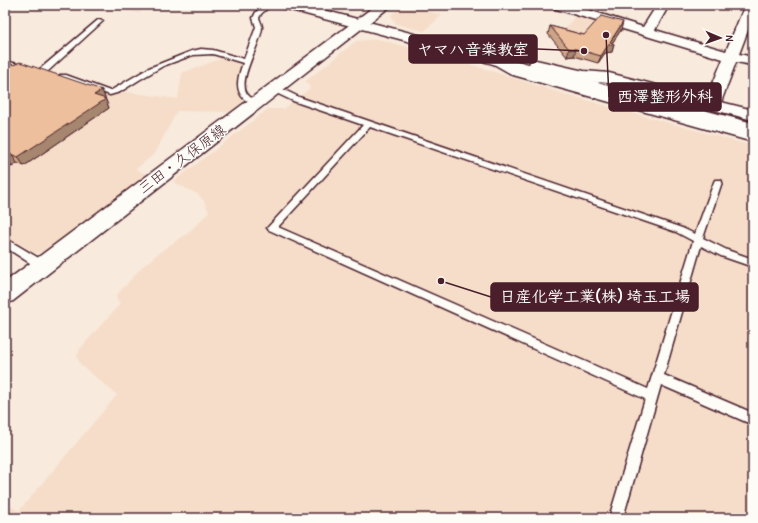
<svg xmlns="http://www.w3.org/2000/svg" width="758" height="523" viewBox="0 0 758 523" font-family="'Patrick Hand','Klee One',sans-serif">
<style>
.built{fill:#f5ddc9}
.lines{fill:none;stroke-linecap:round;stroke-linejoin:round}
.stream{fill:#668491;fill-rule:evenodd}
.service-casing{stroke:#4a1f2b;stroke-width:3}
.minor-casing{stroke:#4a1f2b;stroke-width:3}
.tertiary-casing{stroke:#4a1f2b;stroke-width:3}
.primary-casing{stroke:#4a1f2b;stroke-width:3}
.service{fill:#fdfcf7;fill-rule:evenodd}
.minor{fill:#fdfcf7;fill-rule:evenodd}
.tertiary{fill:#fdfcf7;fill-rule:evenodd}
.primary{fill:#fdfcf7;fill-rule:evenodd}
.wall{fill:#cca487;stroke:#4a1f2b}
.shaded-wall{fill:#a6866e;stroke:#4a1f2b}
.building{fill:#edbf9d;stroke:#4a1f2b}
.labels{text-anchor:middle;stroke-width:3;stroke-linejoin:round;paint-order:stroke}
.street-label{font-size:15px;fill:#4a1f2b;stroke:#fdfcf7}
.leader{fill:none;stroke:#4a1f2b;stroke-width:1.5}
.callout-dot{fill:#4a1f2b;stroke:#fdfcf7;stroke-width:1.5}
.callout{fill:#4a1f2b;stroke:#4a1f2b;stroke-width:1.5}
.callout-label{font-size:16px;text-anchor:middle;font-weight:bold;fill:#fff}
</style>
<rect width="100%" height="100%" fill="#f8eadc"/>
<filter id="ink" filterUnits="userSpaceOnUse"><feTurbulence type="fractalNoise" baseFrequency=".025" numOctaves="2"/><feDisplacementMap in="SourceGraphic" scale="8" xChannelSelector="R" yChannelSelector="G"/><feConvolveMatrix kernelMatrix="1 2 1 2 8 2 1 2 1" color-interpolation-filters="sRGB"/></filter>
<g filter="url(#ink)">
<!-- built -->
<g class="built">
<path d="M 105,5 L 149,5 L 149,6 L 139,13 Z"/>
<path d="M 404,5 L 406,5 L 442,15 L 424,31 L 396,24 L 391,15 Z"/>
<path d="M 577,14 L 622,28 L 608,48 L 560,35 Z"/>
<path d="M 378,39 L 463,62 L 564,94 L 753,146 L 753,518 L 5,518 L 5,504 L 19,511 L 117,395 L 80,364 L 77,357 L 80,349 L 120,304 L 116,296 L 142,267 L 164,249 L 187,234 L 209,212 L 204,201 L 198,194 L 173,182 L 268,109 L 284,109 L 310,88 L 306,81 L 356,41 Z"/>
<path d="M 223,58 L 242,63 L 237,85 L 244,99 L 247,101 L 231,112 L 177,111 L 155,153 L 136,169 L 147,175 L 45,252 L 35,253 L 5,237 L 5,71 L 34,69 L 107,95 L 127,92 L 178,99 L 182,73 Z"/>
</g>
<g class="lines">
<!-- stream -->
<g class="stream">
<path d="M 591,10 L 593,10 L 640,25 L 637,26 L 591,12 Z"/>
<path d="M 743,63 L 753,65 L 753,67 L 743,65 Z"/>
</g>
<!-- service casing -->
<g class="service-casing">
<g id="service">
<path d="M 264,5 L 271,5 L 261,14 L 259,18 C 260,21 262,24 262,27 C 262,43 234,83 249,96 C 252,99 257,99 261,100 L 261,104 L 245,100 C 234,90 238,76 243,63 L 213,54 L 193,55 L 163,66 L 139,80 L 120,92 L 110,95 L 59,77 L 60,75 L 66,75 L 110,91 L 149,68 L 192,51 L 201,49 L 213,50 L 244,59 L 256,27 L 253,18 L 256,12 Z"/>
<path d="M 98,20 L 103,21 L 46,73 L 40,73 L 40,69 Z"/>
<path d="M 5,61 L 30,67 L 32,68 L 28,70 L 5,65 Z"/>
<path d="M 272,87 L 278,87 L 299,97 L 682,228 L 695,234 L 714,182 L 715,180 L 721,180 L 722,182 L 703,238 L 727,250 L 753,259 L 753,267 L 721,256 L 701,246 L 664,375 L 753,413 L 753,425 L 661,385 L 623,518 L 609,518 L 645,399 L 269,230 L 267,228 L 269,226 L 363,125 L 293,101 L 272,91 ZM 370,127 L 676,232 L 693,241 L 648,389 L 278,227 Z"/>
<path d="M 5,238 L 47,263 L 48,266 L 47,269 L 39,269 L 5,247 Z"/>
</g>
</g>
<!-- minor casing -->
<g class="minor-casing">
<g id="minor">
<path d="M 552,5 L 572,5 L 643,27 L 657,5 L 669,5 L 655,30 L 726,51 L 745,5 L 753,5 L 753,17 L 739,54 L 753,57 L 753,65 L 736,62 L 721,102 L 753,110 L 753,120 L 609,83 L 584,81 L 531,67 L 529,64 L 531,61 L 536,60 L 584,71 L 609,73 L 707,98 L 723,59 L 553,8 Z"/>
<path d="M 497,56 L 523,69 L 753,132 L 753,142 L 513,75 L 492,63 L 490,60 L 492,57 Z"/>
</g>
</g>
<!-- tertiary casing -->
<g class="tertiary-casing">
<path id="tertiary" d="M 376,5 L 392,5 L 13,301 L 5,304 L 5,282 Z"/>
</g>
<!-- primary casing -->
<g class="primary-casing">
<path id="primary" d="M 281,5 L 304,5 L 753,123 L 753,133 L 283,8 Z"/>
</g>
<!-- service -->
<use href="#service" class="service"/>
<!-- minor -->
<use href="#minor" class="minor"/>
<!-- tertiary -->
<use href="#tertiary" class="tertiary"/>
<!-- primary -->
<use href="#primary" class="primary"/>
</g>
<!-- wall -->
<g class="wall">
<path d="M 550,26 L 584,35 L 621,30 L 612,43 L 614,44 L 612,52 L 605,53 L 598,63 L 574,56 L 567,57 L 548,34 Z"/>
<path d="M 5,63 L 102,90 L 109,108 L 24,166 L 17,163 L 12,167 L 5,164 Z"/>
</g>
<!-- shaded-wall -->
<g class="shaded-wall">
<path d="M 623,22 L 621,30 L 611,45 L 614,44 L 612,52 L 605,53 L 598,63 L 601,56 Z"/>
<path d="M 569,49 L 576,49 L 574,56 L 567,57 Z"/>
<path d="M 102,90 L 109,108 L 24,166 L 18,157 L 94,95 Z"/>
<path d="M 11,154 L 17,163 L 12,167 L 6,158 Z"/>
</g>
<!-- building -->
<g class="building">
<path d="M 601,16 L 623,22 L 610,42 L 614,44 L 608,45 L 601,56 L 576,49 L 569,49 L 550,26 L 584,35 Z"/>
<path d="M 6,62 L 14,65 L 20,62 L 23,63 L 102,90 L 94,95 L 106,99 L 18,157 L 11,154 L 6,158 L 5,158 L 5,63 Z"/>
</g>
</g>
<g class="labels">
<!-- street labels -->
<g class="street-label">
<text transform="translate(182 159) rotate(-37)" y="5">三田・久保原線</text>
</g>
</g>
<!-- callouts -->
<path class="leader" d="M584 51L537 49M606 35L609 97M441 281L491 297"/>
<g class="callout-dot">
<circle cx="584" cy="51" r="4"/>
<circle cx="606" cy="35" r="4"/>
<circle cx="441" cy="281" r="4"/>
</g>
<g class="callout">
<rect x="409" y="35" width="128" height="28" rx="4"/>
<rect x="609" y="83" width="112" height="28" rx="4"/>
<rect x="491" y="283" width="207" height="28" rx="4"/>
</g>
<g class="callout-label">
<text x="473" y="55">ヤマハ音楽教室</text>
<text x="665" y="102">西澤整形外科</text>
<text x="595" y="302">日産化学工業(株) 埼玉工場</text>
</g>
<!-- margin -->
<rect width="758" height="523" fill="none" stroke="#fdfcf7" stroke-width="20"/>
<rect x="10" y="10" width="738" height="503" fill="none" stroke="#4a1f2b" stroke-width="1.5" filter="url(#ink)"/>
<!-- north arrow -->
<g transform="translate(720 38) rotate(92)" stroke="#fdfcf7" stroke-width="3" paint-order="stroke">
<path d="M0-3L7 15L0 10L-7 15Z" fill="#4a1f2b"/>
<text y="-6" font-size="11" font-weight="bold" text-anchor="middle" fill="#4a1f2b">N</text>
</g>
</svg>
